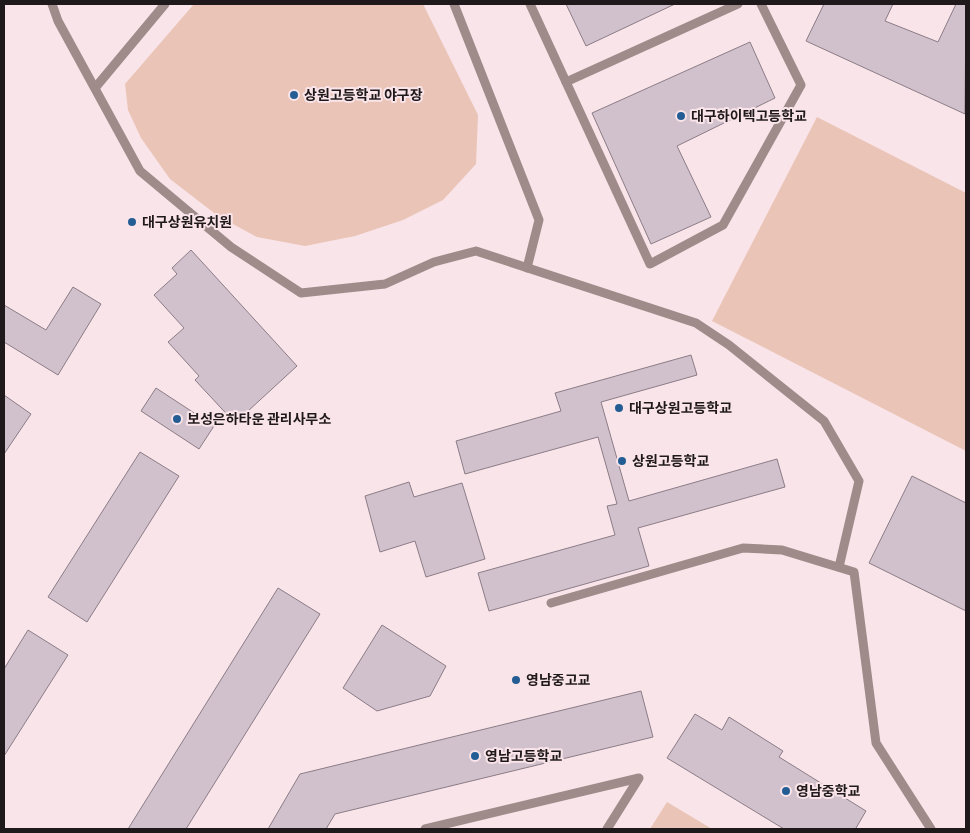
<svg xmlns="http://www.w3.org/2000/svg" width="970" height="833" viewBox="0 0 970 833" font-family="'Crimson Pro','Noto Sans KR',serif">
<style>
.green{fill:#eac4b6}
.building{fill:#d1c1cc;stroke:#8b7c86}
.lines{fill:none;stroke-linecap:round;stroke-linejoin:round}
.service{stroke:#9e8b8a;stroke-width:9}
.poi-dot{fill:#245d94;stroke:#f9e4e9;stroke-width:2}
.labels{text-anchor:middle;stroke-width:4;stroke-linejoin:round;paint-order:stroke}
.poi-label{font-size:14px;font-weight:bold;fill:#20191b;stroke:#f9e4e9;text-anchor:start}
</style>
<rect width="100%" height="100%" fill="#f9e4e9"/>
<!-- green -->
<g class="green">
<path d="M 194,4 L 423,4 L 478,115 L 476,164 L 443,200 L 403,220 L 355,236 L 305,246 L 257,237 L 218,216 L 170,179 L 141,138 L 128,110 L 125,84 Z"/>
<path d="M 817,117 L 966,193 L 966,451 L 712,321 Z"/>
<path d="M 667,802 L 712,829 L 650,829 Z"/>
</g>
<!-- building -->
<g class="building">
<path d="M 566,4 L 675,4 L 586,46 Z"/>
<path d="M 824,4 L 893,4 L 885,21 L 938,42 L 956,4 L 966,4 L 965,114 L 806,41 Z"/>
<path d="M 750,42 L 775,98 L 677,146 L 711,217 L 651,244 L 592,113 Z"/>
<path d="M 191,250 L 297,366 L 235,423 L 195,380 L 199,376 L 168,342 L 184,328 L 154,295 L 177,274 L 172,268 Z"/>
<path d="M 73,287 L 101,304 L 58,375 L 4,342 L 4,305 L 46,330 Z"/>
<path d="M 691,355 L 697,375 L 601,402 L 629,501 L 777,459 L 785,487 L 638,528 L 649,566 L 489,611 L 478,573 L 615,535 L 607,506 L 617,504 L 598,437 L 465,474 L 456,441 L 561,411 L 555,393 Z"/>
<path d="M 156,388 L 214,426 L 199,449 L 141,411 Z"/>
<path d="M 4,395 L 31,414 L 4,454 Z"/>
<path d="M 140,452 L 179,476 L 87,622 L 48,597 Z"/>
<path d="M 912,476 L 966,503 L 966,611 L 869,563 Z"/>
<path d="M 409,482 L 414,497 L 462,483 L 485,559 L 426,577 L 415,541 L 380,552 L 365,496 Z"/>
<path d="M 278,588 L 320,614 L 186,829 L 128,829 Z"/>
<path d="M 382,625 L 446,666 L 430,696 L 377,711 L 343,688 Z"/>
<path d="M 28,630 L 68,655 L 4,756 L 4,669 Z"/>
<path d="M 641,691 L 653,737 L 335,814 L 326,829 L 268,829 L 300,774 Z"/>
<path d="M 695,714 L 722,730 L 729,717 L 783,751 L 779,757 L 866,811 L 856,828 L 858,829 L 784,829 L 667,758 Z"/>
</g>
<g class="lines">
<!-- service -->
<g class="service">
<path d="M 52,4 L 58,21 L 140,171 L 231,247 L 301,293 L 385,284 L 434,262 L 476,251 L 696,323 L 729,345 L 824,421 L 859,481 L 839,567"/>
<path d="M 454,4 L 539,220 L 527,268"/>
<path d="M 530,4 L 650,264 L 723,225 L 801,85 L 761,4"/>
<path d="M 566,82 L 738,4"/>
<path d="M 95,88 L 165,4"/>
<path d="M 551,603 L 743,548 L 782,550 L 854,572 L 876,743 L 931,829"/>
<path d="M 425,829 L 639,778 L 607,829"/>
</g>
</g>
<!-- markers -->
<g class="poi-dot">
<circle cx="294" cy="95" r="5"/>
<circle cx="681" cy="116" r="5"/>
<circle cx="132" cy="222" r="5"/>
<circle cx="619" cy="408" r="5"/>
<circle cx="177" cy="419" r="5"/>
<circle cx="622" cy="461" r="5"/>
<circle cx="516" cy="680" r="5"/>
<circle cx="475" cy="756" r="5"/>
<circle cx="786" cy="791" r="5"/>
</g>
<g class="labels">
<!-- poi labels -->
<g class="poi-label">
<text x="304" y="100">상원고등학교 야구장</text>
<text x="691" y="121">대구하이텍고등학교</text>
<text x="142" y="227">대구상원유치원</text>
<text x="629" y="413">대구상원고등학교</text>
<text x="187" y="424">보성은하타운 관리사무소</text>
<text x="632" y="466">상원고등학교</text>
<text x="526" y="685">영남중고교</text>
<text x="485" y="761">영남고등학교</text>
<text x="796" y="796">영남중학교</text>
</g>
</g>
<!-- border -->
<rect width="970" height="833" fill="none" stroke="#20191b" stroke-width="10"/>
</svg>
